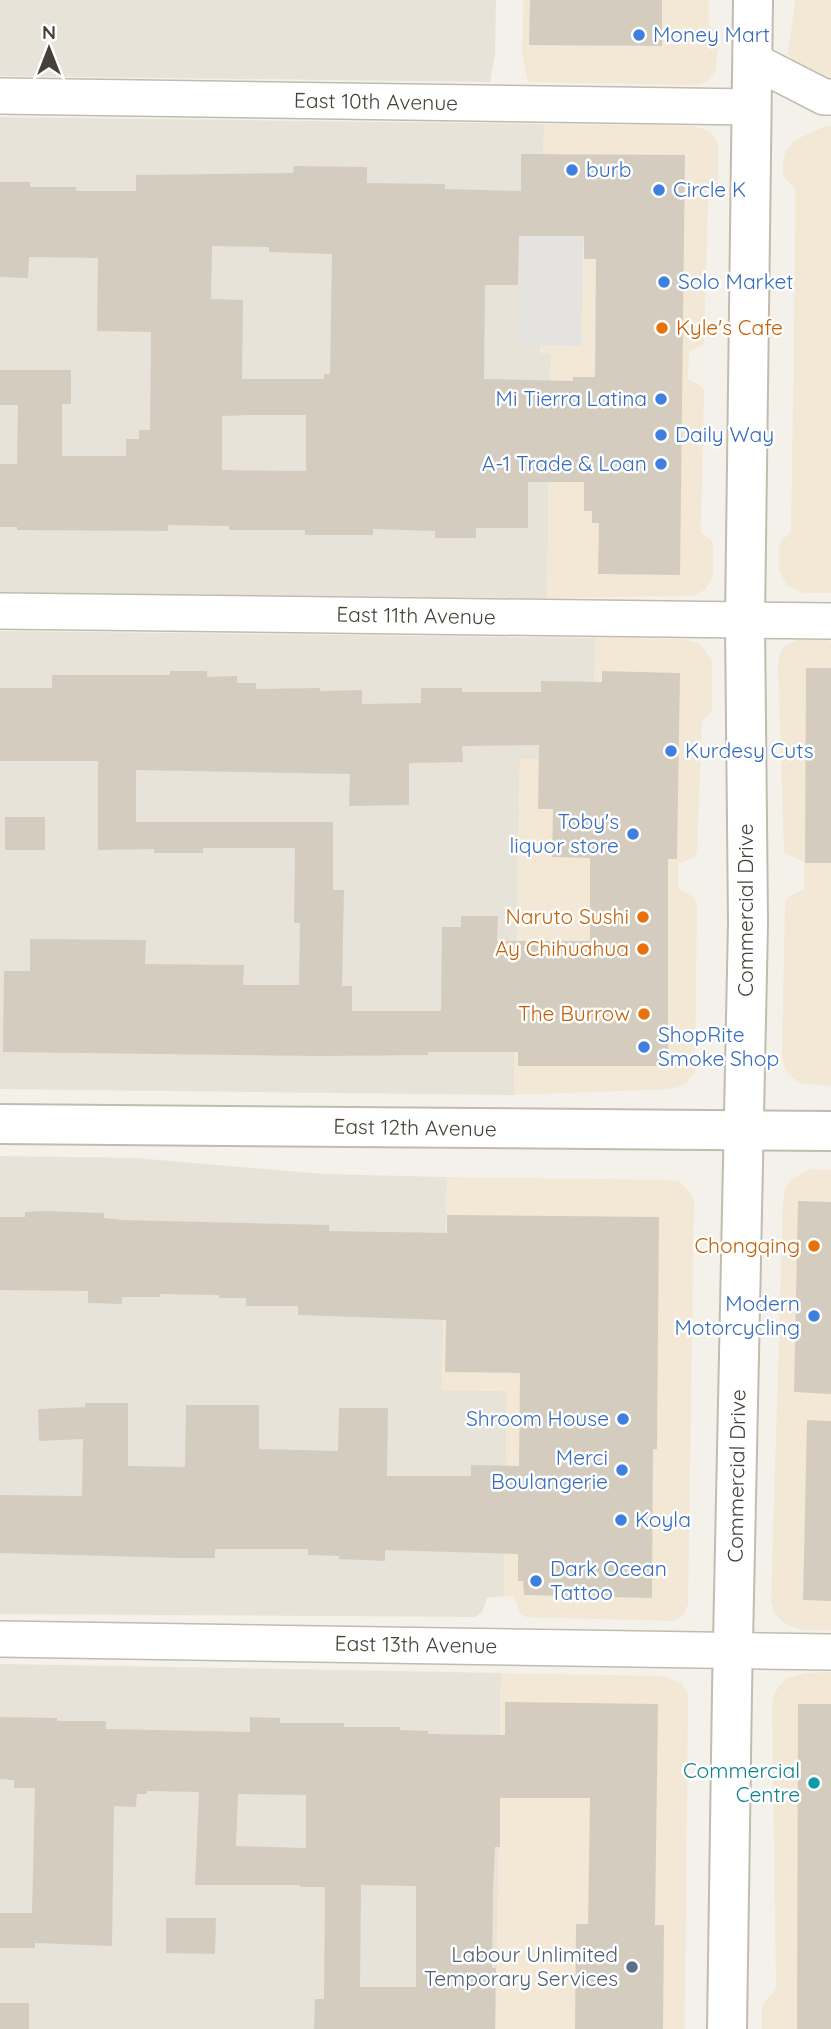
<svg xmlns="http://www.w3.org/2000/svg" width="831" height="2029" viewBox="0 0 831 2029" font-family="Quicksand,sans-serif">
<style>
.residential{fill:#e7e3d8}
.commercial{fill:#f3e8d6}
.parking{fill:#e5e3e0}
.building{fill:#d4cdbf;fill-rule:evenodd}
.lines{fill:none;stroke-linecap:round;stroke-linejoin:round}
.minor-casing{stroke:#c1bcaf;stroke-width:38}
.tertiary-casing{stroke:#c1bcaf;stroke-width:42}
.minor{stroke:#fff;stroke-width:35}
.tertiary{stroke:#fff;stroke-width:38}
.shop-dot{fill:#3f7fe0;stroke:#fff;stroke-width:2.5}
.food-dot{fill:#e8710a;stroke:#fff;stroke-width:2.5}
.culture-dot{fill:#0f9aa8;stroke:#fff;stroke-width:2.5}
.service-dot{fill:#5c6f8a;stroke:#fff;stroke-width:2.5}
.labels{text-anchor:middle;stroke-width:5;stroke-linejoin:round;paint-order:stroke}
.shop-label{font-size:21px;fill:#366cbe;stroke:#fff;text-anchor:start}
.street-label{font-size:21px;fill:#464138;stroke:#fff}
.food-label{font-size:21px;fill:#c56008;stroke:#fff;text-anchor:end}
.culture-label{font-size:21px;fill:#0d838f;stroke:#fff;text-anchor:end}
.service-label{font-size:21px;fill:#4e5e75;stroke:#fff;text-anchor:end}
</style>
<rect width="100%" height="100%" fill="#f3f1e9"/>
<!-- residential -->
<g class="residential">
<path d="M 0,0 L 496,0 L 495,53 L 490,82 L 0,76 Z"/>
<path d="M 0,117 L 544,124 L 540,353 L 551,353 L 547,598 L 0,593 Z"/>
<path d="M 0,631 L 596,638 L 591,761 L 520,759 L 514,1095 L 0,1089 Z"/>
<path d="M 0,1156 L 135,1158 L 324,1174 L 447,1177 L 442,1390 L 507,1391 L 504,1596 L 487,1598 L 482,1612 L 475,1617 L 0,1614 Z"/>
<path d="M 0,1664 L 501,1673 L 496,2029 L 0,2029 Z"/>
</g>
<!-- commercial -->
<g class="commercial">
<path d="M 523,0 L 709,0 L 709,25 L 717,34 L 719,40 L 715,73 L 704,83 L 697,85 L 528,82 L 522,53 Z"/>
<path d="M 795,0 L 831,0 L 831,83 L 799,68 L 788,54 Z"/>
<path d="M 544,124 L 693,126 L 710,131 L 718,143 L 718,194 L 708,202 L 704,341 L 703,345 L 689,352 L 688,379 L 702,387 L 704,391 L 701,533 L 713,542 L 713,576 L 706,589 L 693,596 L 547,598 L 551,354 L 540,353 Z"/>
<path d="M 831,126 L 831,593 L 803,593 L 787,585 L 779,571 L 779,544 L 791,531 L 794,337 L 795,189 L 783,176 L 783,159 L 786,151 L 795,140 L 823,127 Z"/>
<path d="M 596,638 L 685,639 L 700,644 L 712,660 L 712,711 L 702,721 L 697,851 L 695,857 L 678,864 L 678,888 L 695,898 L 697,905 L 695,1072 L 684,1085 L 671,1089 L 514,1095 L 520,759 L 591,760 Z"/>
<path d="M 800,638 L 826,638 L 831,642 L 831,1086 L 799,1083 L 786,1071 L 782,1058 L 785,903 L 787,898 L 804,889 L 804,862 L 786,854 L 784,851 L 778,666 L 779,656 L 784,647 Z"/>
<path d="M 809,1169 L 831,1170 L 831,1630 L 802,1630 L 787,1625 L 775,1614 L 771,1602 L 783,1201 L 785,1189 L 791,1180 Z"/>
<path d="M 447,1177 L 670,1180 L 680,1182 L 691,1194 L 694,1202 L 688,1604 L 684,1614 L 677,1619 L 672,1621 L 525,1617 L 520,1613 L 514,1597 L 504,1596 L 507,1391 L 442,1390 Z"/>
<path d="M 831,1672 L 831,2029 L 762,2029 L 762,2006 L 776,1989 L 772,1705 L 775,1692 L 786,1678 L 806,1673 Z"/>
<path d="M 501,1673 L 662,1676 L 681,1683 L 686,1690 L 688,1695 L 685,2029 L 496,2029 Z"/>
</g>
<!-- parking -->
<path class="parking" d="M 521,236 L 583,236 L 582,346 L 520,345 Z"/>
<!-- building -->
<g class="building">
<path d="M 530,0 L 662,0 L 662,46 L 529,45 Z"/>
<path d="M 521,154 L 685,155 L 680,575 L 598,574 L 599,523 L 592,523 L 592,511 L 584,511 L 584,482 L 528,482 L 528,528 L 476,528 L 476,538 L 435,538 L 435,531 L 373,529 L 373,535 L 305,535 L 305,530 L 229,530 L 229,526 L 168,525 L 168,531 L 17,530 L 17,527 L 0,527 L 0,464 L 17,464 L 18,405 L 0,405 L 0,370 L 71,370 L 71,404 L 62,404 L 62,456 L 126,456 L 126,439 L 139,439 L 139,430 L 150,430 L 151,332 L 97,331 L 98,258 L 29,257 L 28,278 L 0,277 L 0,182 L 30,182 L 30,187 L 76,187 L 76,191 L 136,191 L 136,175 L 293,173 L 294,166 L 367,167 L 367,183 L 445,184 L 445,189 L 521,191 ZM 519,236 L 584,236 L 584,259 L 596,259 L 595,377 L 573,377 L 573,381 L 484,379 L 485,285 L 518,285 ZM 212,246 L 269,247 L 269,252 L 332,254 L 330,374 L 324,374 L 324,379 L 242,379 L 243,300 L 211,299 ZM 252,415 L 306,415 L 306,471 L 222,470 L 222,416 Z"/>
<path d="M 806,668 L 831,668 L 831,863 L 805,863 Z"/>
<path d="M 170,671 L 207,671 L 207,677 L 237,676 L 237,683 L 256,683 L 256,689 L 320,688 L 320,691 L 362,690 L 362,704 L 421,703 L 421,688 L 462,688 L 462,692 L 541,692 L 541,681 L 602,682 L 602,671 L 680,673 L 677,859 L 668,859 L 668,1066 L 518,1066 L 518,1052 L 428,1052 L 428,1055 L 320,1056 L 3,1052 L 4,971 L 30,971 L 30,939 L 146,940 L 145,964 L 244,965 L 243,985 L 299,985 L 300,923 L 294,923 L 295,848 L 203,848 L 203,853 L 154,853 L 154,849 L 98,850 L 98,761 L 0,761 L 0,688 L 52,688 L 52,675 L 170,675 ZM 539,745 L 538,809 L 553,809 L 552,857 L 590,858 L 590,941 L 497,941 L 498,916 L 461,916 L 461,927 L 442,927 L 441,1011 L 352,1011 L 352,986 L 342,986 L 344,890 L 333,890 L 333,822 L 136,822 L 136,770 L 350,774 L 349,806 L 409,805 L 409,763 L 463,762 L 462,746 Z"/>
<rect x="5" y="817" width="40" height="33"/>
<path d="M 798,1201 L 831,1202 L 831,1394 L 794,1392 Z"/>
<path d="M 43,1211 L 104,1213 L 104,1218 L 123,1220 L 329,1225 L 329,1231 L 447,1233 L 447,1215 L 659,1217 L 657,1449 L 653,1449 L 652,1598 L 524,1595 L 523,1581 L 518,1581 L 518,1554 L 385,1550 L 385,1561 L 339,1559 L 339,1556 L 308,1555 L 308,1549 L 215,1549 L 215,1558 L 182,1558 L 0,1553 L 0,1495 L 82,1496 L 83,1439 L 39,1441 L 38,1409 L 85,1407 L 85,1403 L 128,1403 L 128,1466 L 185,1467 L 186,1405 L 259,1405 L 259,1449 L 338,1451 L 339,1408 L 388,1408 L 387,1476 L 471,1476 L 471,1465 L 519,1466 L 520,1373 L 445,1372 L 446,1320 L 298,1315 L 298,1306 L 246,1306 L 246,1298 L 219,1298 L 219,1295 L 160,1294 L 160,1297 L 122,1297 L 122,1304 L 88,1303 L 88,1291 L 0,1290 L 0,1217 L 25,1217 L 25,1212 Z"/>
<path d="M 807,1420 L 831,1421 L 831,1601 L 803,1600 Z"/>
<path d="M 505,1702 L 658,1704 L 655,1925 L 664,1925 L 663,2029 L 575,2029 L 576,1924 L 588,1924 L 590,1798 L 500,1798 L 500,1847 L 495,1847 L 493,1889 L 492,1968 L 496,1968 L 495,2029 L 314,2029 L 315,1999 L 324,1999 L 325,1887 L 300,1887 L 300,1885 L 195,1885 L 199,1792 L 147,1791 L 147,1794 L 137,1794 L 136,1807 L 114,1806 L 112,1946 L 35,1943 L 35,1948 L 0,1948 L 0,1913 L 32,1913 L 35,1788 L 14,1788 L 14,1780 L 0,1779 L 0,1717 L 57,1718 L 57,1721 L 106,1721 L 106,1729 L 250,1732 L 250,1717 L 280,1718 L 280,1723 L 344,1723 L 344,1727 L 400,1727 L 400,1730 L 428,1731 L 428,1734 L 505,1735 ZM 238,1794 L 306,1795 L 306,1848 L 236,1846 ZM 361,1885 L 416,1886 L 416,1987 L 360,1987 Z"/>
<path d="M 798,1704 L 831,1704 L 831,2029 L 797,2029 Z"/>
<path d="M 166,1918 L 216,1918 L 215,1954 L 166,1953 Z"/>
<rect x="0" y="2003" width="29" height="26"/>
</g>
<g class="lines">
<!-- minor casing -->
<g class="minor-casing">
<g id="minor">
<path d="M 752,60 L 824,97 L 831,97"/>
<path d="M 0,96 L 751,107"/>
<path d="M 0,611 L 831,621"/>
<path d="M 0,1639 L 831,1652"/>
</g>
</g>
<!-- tertiary casing -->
<g class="tertiary-casing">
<g id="tertiary">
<path d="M 0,1124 L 831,1131"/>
<path d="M 727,2029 L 732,1691 L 748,923 L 745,621 L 753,0"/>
</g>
</g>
<!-- minor -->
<use href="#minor" class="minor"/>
<!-- tertiary -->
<use href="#tertiary" class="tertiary"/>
</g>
<!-- markers -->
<g class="shop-dot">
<circle cx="639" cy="35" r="7"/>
<circle cx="572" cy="170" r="7"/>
<circle cx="659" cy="190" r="7"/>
<circle cx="664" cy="282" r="7"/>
<circle cx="661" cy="399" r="7"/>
<circle cx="661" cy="435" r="7"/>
<circle cx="661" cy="464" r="7"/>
<circle cx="671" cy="751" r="7"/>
<circle cx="633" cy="834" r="7"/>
<circle cx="644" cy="1047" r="7"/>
<circle cx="814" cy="1316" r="7"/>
<circle cx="623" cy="1419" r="7"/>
<circle cx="622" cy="1470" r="7"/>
<circle cx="621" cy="1520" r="7"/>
<circle cx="536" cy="1581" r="7"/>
</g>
<g class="food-dot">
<circle cx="662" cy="328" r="7"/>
<circle cx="643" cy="917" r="7"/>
<circle cx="643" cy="949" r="7"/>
<circle cx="644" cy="1014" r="7"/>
<circle cx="814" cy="1246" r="7"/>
</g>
<circle class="culture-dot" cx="814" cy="1783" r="7"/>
<circle class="service-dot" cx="632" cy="1967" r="7"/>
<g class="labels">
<!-- shop labels -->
<g class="shop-label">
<text x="653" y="42">Money Mart</text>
<text x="586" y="177">burb</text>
<text x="673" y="197">Circle K</text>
<text x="678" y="289">Solo Market</text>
<text x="647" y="406" text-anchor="end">Mi Tierra Latina</text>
<text x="675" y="442">Daily Way</text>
<text x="647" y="471" text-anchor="end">A-1 Trade &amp; Loan</text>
<text x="685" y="758">Kurdesy Cuts</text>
<text x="619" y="829" text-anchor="end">Toby's<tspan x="619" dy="24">liquor store</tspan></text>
<text x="658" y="1042">ShopRite<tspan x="658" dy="24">Smoke Shop</tspan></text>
<text x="800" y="1311" text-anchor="end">Modern<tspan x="800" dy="24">Motorcycling</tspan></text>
<text x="609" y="1426" text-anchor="end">Shroom House</text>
<text x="608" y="1465" text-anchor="end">Merci<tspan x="608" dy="24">Boulangerie</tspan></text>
<text x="635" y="1527">Koyla</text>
<text x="550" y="1576">Dark Ocean<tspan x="550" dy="24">Tattoo</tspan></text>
</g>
<!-- street labels -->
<g class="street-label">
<text transform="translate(376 102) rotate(1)" y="7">East 10th Avenue</text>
<text transform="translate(416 616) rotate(1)" y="7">East 11th Avenue</text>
<text transform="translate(746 910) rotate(-90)" y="7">Commercial Drive</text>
<text transform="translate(415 1128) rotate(1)" y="7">East 12th Avenue</text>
<text transform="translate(737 1476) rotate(-89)" y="7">Commercial Drive</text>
<text transform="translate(416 1645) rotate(1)" y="7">East 13th Avenue</text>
</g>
<!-- food labels -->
<g class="food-label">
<text x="676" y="335" text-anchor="start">Kyle's Cafe</text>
<text x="629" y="924">Naruto Sushi</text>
<text x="629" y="956">Ay Chihuahua</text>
<text x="630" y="1021">The Burrow</text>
<text x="800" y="1253">Chongqing</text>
</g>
<!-- culture labels -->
<g class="culture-label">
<text x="800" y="1778">Commercial<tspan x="800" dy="24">Centre</tspan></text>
</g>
<!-- service labels -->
<g class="service-label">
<text x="618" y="1962">Labour Unlimited<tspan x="618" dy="24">Temporary Services</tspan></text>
</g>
</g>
<!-- north arrow -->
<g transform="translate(49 49)" stroke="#ffffff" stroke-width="5" paint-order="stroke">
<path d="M0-5L12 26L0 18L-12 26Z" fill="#464138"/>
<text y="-10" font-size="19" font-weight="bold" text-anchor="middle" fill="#464138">N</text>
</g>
</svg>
